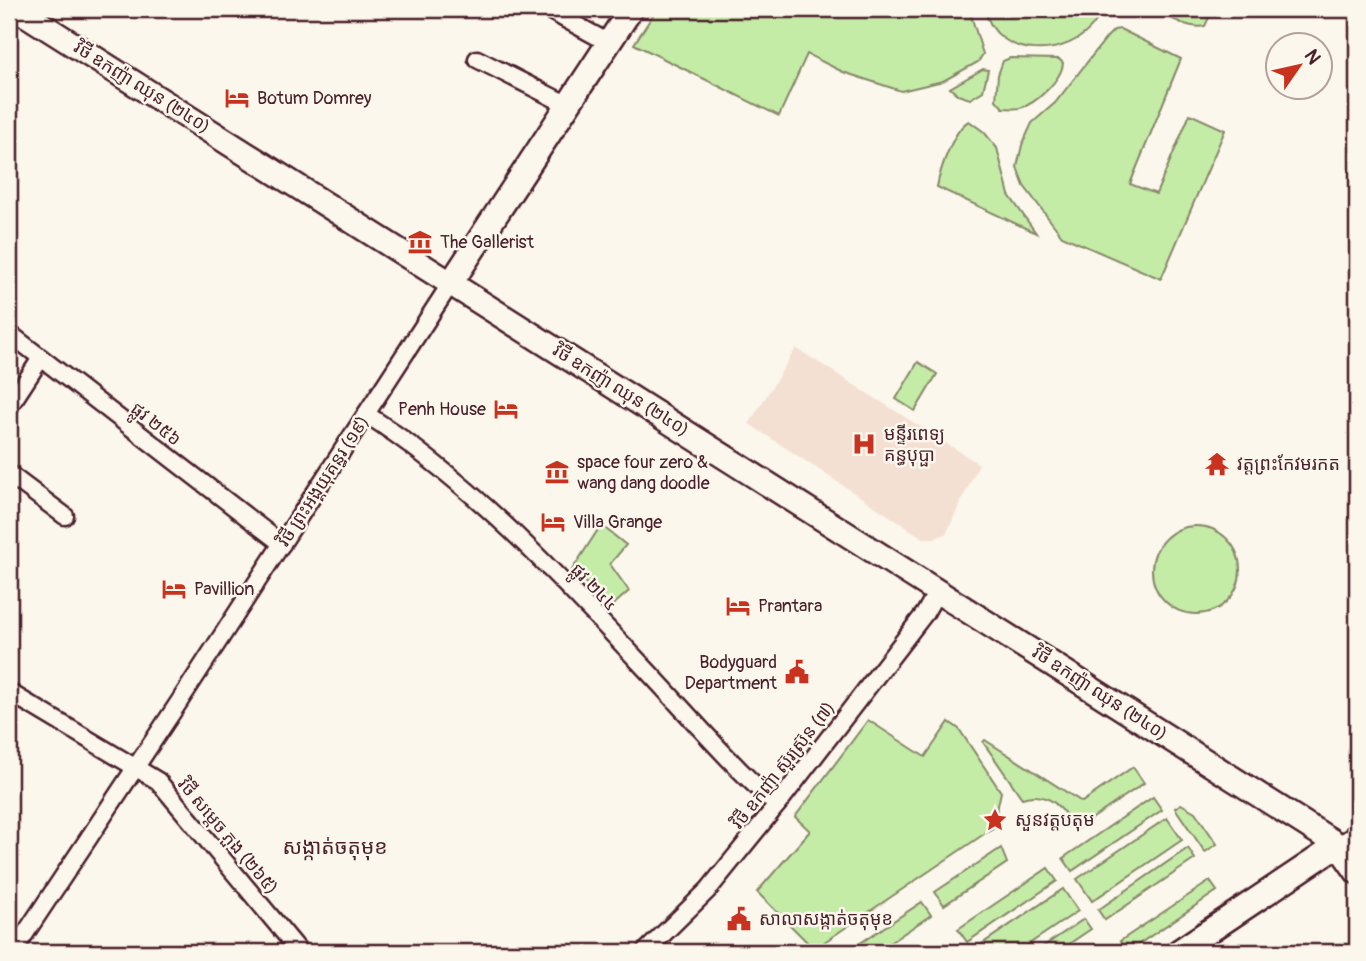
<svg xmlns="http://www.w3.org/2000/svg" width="1366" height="961" viewBox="0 0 1366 961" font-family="Pangolin,'Noto Sans Khmer',sans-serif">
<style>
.built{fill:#f4e0d3}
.green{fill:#c4eca7;stroke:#878669;stroke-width:2}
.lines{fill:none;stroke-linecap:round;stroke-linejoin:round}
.street-casing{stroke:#4a1f2b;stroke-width:21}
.secondary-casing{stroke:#4a1f2b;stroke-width:28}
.street{stroke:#fbf7ec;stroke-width:16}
.secondary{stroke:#fbf7ec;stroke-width:23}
.labels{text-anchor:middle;stroke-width:5;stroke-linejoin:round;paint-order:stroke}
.street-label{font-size:18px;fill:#4a1f2b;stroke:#fbf7ec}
.poi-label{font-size:18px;fill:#4a1f2b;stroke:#fbf7ec;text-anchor:start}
.quarter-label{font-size:21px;fill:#4a1f2b;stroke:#fbf7ec}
</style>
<rect width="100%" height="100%" fill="#fbf7ec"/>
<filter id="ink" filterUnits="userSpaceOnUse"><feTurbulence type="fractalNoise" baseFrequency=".0143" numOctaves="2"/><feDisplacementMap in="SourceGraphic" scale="14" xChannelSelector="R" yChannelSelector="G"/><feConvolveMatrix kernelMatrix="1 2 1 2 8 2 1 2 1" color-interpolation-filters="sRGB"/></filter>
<g filter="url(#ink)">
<!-- built -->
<path class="built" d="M 796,348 L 979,464 L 946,534 L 935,538 L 923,538 L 749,424 Z"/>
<!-- green -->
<g class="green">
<path d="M 657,9 L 969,9 L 983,54 L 978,62 L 943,81 L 901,91 L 843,72 L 807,54 L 779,116 L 634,44 Z"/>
<path d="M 985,9 L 1077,9 L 1093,16 L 1096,21 C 1071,60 995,61 985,9 Z"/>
<path d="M 1152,9 L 1213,9 L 1205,26 C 1188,30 1168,16 1152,9 Z"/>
<path d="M 1120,29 L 1181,59 L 1130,184 L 1156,194 L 1190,114 L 1225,130 L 1161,279 L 1062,236 L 1024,186 L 1017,167 L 1022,145 L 1032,123 L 1055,103 L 1107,37 L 1114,30 Z"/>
<path d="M 1010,58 L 1059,59 L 1063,63 C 1062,79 1036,104 1020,108 C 1015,109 1008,108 1003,108 L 996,100 L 998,75 L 1003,61 Z"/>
<path d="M 983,69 L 988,70 L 983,91 L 970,99 L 958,95 L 950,88 Z"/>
<path d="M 969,121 L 984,132 L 997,148 L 1009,195 L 1036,233 L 937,187 C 940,170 954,128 969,121 Z"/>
<path d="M 918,362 L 937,374 L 915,411 L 896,399 Z"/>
<path d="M 601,525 L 626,545 L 610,564 L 629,591 L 611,607 L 572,570 Z"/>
<circle cx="1196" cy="570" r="44"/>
<path d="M 868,720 L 925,757 L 949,722 L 959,729 L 1001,792 L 993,828 L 814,949 L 757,892 L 810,831 L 795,817 Z"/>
<path d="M 985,740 L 1082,802 L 1133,767 L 1144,783 L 1074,831 C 1065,808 1048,790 1022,798 L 983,742 Z"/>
<path d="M 1153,797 L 1162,810 L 1072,871 L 1063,858 Z"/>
<path d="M 1181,804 L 1195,812 L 1217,844 L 1205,852 L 1175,808 Z"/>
<path d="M 1167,818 L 1182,840 L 1092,901 L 1077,879 Z"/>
<path d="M 1001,848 L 1007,863 L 944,905 L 935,892 Z"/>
<path d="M 1188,848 L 1195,859 L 1105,920 L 1098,910 Z"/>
<path d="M 1048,868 L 1057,881 L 967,942 L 958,929 Z"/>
<path d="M 1210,881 L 1217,891 L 1127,952 L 1120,941 Z"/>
<path d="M 1063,889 L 1078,911 L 1017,952 L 975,952 L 973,950 Z"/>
<path d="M 922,902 L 931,915 L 876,952 L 847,952 Z"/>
<path d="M 1084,919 L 1091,929 L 1057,952 L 1035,952 Z"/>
</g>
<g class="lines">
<!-- street casing -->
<g class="street-casing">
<g id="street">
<path d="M 547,9 L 609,43"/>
<path d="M 477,59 L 568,105"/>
<path d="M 9,333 L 282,544"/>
<path d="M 9,407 L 41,358"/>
<path d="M 366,414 C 476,485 566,584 655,679 C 695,722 733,767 777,805"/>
<path d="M 9,474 L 65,516"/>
<path d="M 9,692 L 158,781 L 300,952"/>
<path d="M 1338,845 L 1353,836 L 1357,827"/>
<path d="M 13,952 L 179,702 L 451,283"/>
<path d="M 645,952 L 708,890 L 777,805 L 925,613 L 938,590"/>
</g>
</g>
<!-- secondary casing -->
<g class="secondary-casing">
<g id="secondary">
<path d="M 17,9 L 1338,845 L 1357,872"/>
<path d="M 451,283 L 631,9"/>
<path d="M 1178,952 L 1338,845"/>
</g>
</g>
<!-- street -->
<use href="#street" class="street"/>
<!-- secondary -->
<use href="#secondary" class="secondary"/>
</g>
</g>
<!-- icons -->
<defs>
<g id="hotel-bare" transform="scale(1.89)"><path d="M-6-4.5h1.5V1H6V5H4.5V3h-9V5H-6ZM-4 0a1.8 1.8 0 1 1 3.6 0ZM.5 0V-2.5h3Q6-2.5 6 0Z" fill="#c8321e" stroke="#fbf7ec" stroke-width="2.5" paint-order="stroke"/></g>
<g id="museum-bare" transform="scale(1.89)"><path d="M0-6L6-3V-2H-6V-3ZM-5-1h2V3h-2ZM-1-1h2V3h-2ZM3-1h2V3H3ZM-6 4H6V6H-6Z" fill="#c8321e" stroke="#fbf7ec" stroke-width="2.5" paint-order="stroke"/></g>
<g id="hospital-bare" transform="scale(1.89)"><path d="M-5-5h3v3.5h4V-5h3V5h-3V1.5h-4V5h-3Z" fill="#c8321e" stroke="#fbf7ec" stroke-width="2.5" paint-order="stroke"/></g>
<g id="temple-bare" transform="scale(1.89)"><path d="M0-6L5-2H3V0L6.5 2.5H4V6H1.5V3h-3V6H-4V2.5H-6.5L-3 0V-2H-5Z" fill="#c8321e" stroke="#fbf7ec" stroke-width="2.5" paint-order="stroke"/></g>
<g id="civic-bare" transform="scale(1.89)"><path d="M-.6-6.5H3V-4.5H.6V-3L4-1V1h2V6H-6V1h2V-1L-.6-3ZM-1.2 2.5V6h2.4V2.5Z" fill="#c8321e" stroke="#fbf7ec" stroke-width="2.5" paint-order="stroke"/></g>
<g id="sight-bare" transform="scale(1.89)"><path d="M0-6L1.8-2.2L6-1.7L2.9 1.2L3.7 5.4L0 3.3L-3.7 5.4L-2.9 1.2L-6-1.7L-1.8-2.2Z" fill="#c8321e" stroke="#fbf7ec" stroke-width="2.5" paint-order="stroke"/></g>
</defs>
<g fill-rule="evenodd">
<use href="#hotel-bare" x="237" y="98"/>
<use href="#museum-bare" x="420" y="242"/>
<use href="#hotel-bare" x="506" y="409"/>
<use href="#hospital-bare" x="864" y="444"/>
<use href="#temple-bare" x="1217" y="464"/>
<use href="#museum-bare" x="557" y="472"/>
<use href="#hotel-bare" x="553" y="522"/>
<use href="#hotel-bare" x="174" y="589"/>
<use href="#hotel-bare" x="738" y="606"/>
<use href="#civic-bare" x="797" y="672"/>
<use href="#sight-bare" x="995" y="820"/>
<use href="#civic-bare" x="739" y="919"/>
</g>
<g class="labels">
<!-- street labels -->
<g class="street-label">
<text transform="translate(142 87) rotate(32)" y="6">វិថី ឧកញ៉ា ឈុន (២៤០)</text>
<text transform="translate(621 390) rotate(32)" y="6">វិថី ឧកញ៉ា ឈុន (២៤០)</text>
<text transform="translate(156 424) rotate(38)" y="6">ផ្លូវ ២៥៦</text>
<text transform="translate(323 481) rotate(-57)" y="6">វិថី ព្រះអង្គយុគន្ធរ (១៩)</text>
<text transform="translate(594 587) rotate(46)" y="6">ផ្លូវ ២៤៤</text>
<text transform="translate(1100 693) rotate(33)" y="6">វិថី ឧកញ៉ា ឈុន (២៤០)</text>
<text transform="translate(783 765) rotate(-52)" y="6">វិថី ឧកញ៉ា ស៊ួរស៊្រុន (៧)</text>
<text transform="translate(228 836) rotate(50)" y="6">វិថី សម្តេច ភួង (២៦៥)</text>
</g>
<!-- poi labels -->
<g class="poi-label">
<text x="257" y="104">Botum Domrey</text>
<text x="440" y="248">The Gallerist</text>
<text x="486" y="415" text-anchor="end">Penh House</text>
<text x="884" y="440">មន្ទីរពេទ្យ<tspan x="884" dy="21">គន្ធបុប្ផា</tspan></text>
<text x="577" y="468">space four zero &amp;<tspan x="577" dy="21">wang dang doodle</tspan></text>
<text x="1237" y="470">វត្តព្រះកែវមរកត</text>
<text x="573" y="528">Villa Grange</text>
<text x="194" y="595">Pavillion</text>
<text x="758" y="612">Prantara</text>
<text x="777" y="668" text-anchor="end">Bodyguard<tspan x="777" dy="21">Department</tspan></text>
<text x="1015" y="826">សួនវត្តបតុម</text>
<text x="759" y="925">សាលាសង្កាត់ចតុមុខ</text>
</g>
<!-- quarter labels -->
<g class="quarter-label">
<text x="335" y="854">សង្កាត់ចតុមុខ</text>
</g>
</g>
<!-- margin -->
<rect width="1366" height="961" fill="none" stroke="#fbf7ec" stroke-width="35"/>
<rect x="18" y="18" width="1331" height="926" fill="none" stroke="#4a1f2b" stroke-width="2.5" filter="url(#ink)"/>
<!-- north arrow -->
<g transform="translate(1299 66) rotate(56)"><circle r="33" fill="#fbf7ec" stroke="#b4a19f" stroke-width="2"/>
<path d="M0-5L12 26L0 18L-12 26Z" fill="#c8321e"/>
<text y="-10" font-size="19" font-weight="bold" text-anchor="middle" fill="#4a1f2b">N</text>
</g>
</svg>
